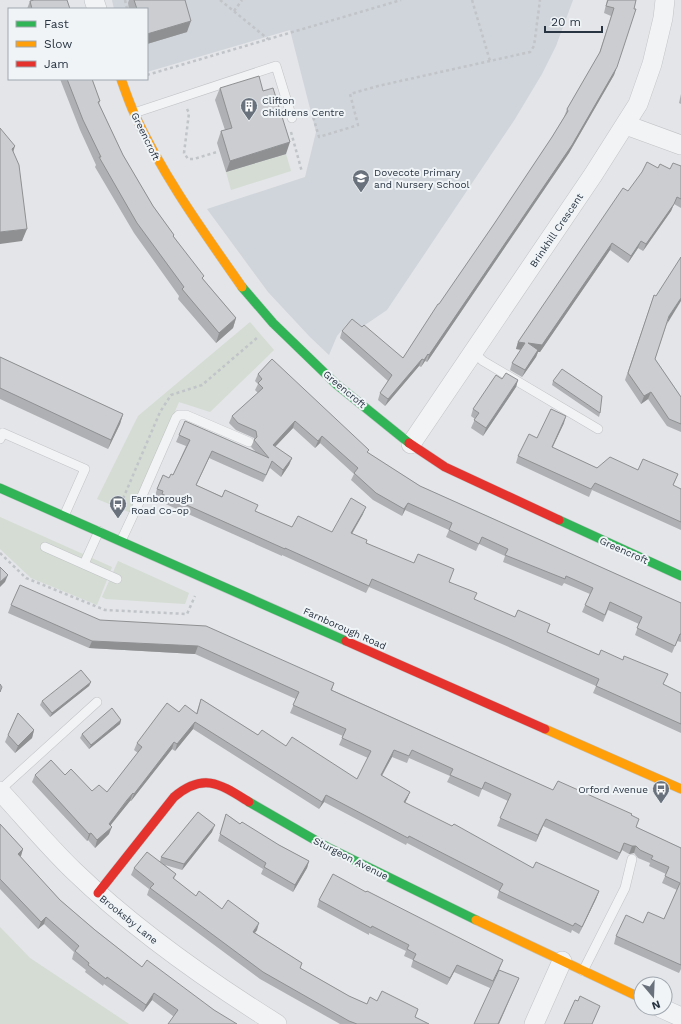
<svg xmlns="http://www.w3.org/2000/svg" width="681" height="1024" viewBox="0 0 681 1024" font-family="'Work Sans',sans-serif">
<style>
.built{fill:#d0d5db}
.green{fill:#d4dcd3}
.lines{fill:none;stroke-linecap:round;stroke-linejoin:round}
.lane-casing{stroke:#c1c3c6;stroke-width:10}
.street-casing{stroke:#c1c3c6;stroke-width:20}
.fast-casing{stroke:#c1c3c6;stroke-width:10}
.slow-casing{stroke:#c1c3c6;stroke-width:10}
.jam-casing{stroke:#c1c3c6;stroke-width:10}
.path{stroke:#c1c4c8;stroke-width:2.5;stroke-dasharray:3 3;stroke-linecap:butt}
.lane{stroke:#f2f3f5;stroke-width:9}
.street{stroke:#f2f3f5;stroke-width:19}
.fast{stroke:#30b455;stroke-width:9}
.slow{stroke:#ff9f0a;stroke-width:9}
.jam{stroke:#e5322d;stroke-width:9}
.wall{fill:#afb0b3}
.shaded-wall{fill:#8e9092}
.building{fill:#cbcdd0;stroke:#8e9092}
.labels{text-anchor:middle;stroke-width:4;stroke-linejoin:round;paint-order:stroke}
.poi-label{font-size:10px;fill:#283442;stroke:#f0f4f7;text-anchor:start}
.street-label{font-size:10px;fill:#283442;stroke:#f0f4f7}
</style>
<rect width="100%" height="100%" fill="#e3e5e8"/>
<!-- built -->
<path class="built" d="M 112,0 L 573,0 L 556,46 L 542,74 L 515,119 L 387,310 L 356,331 L 347,324 L 337,336 L 329,355 L 310,337 L 268,292 L 207,209 L 305,177 L 316,132 L 290,30 L 147,72 L 147,9 L 114,9 Z"/>
<!-- green -->
<g class="green">
<path d="M 286,154 L 291,171 L 231,190 L 226,172 Z"/>
<path d="M 250,322 L 274,350 L 210,412 L 179,402 L 131,513 L 97,499 L 138,416 Z"/>
<path d="M 0,517 L 112,567 L 97,605 L 31,578 L 0,549 Z"/>
<path d="M 118,561 L 189,593 L 185,604 L 106,599 L 102,597 Z"/>
<path d="M 0,927 L 30,958 L 129,1024 L 0,1024 Z"/>
</g>
<g class="lines">
<!-- lane casing -->
<g class="lane-casing">
<g id="lane">
<path d="M 134,113 L 276,66 L 292,118"/>
<path d="M 473,352 L 483,361 L 598,429"/>
<path d="M 0,439 L 3,433 L 85,469 L 64,516"/>
<path d="M 121,541 L 142,496 L 176,418 L 179,415 L 186,415 L 249,442"/>
<path d="M 45,547 L 117,579"/>
<path d="M 84,564 L 99,531"/>
<path d="M 0,790 L 97,702"/>
<path d="M 583,971 L 625,888 L 632,859"/>
</g>
</g>
<!-- street casing -->
<g class="street-casing">
<g id="street">
<path d="M 94,0 L 97,9"/>
<path d="M 626,125 L 681,145"/>
<path d="M 411,444 L 593,175 L 638,104 L 652,64 L 663,18 L 665,0"/>
<path d="M 0,791 C 25,818 48,846 74,871 C 135,930 205,979 277,1024"/>
<path d="M 661,1008 L 681,1017"/>
<path d="M 534,1024 L 562,961"/>
</g>
</g>
<!-- fast casing -->
<g class="fast-casing">
<g id="fast">
<path d="M 242,287 L 273,323 L 336,384 L 409,443"/>
<path d="M 0,488 L 346,641"/>
<path d="M 559,520 L 681,576"/>
<path d="M 249,802 L 327,847 L 476,920"/>
</g>
</g>
<!-- slow casing -->
<g class="slow-casing">
<g id="slow">
<path d="M 121,79 C 125,90 129,102 134,113 C 163,176 203,231 242,287"/>
<path d="M 545,729 L 681,789"/>
<path d="M 476,920 L 641,998"/>
</g>
</g>
<!-- jam casing -->
<g class="jam-casing">
<g id="jam">
<path d="M 409,443 L 445,467 L 559,520"/>
<path d="M 346,641 L 545,729"/>
<path d="M 98,893 L 174,797 C 204,772 220,784 249,802"/>
</g>
</g>
<!-- path -->
<g class="path">
<path d="M 125,0 L 127,9"/>
<path d="M 220,0 L 268,39"/>
<path d="M 472,0 L 490,61"/>
<path d="M 234,11 L 242,0"/>
<path d="M 147,75 L 401,0"/>
<path d="M 187,109 L 189,113 L 184,153 L 188,159 L 194,159 L 217,152"/>
<path d="M 305,115 L 312,113 L 319,137 L 358,125 L 350,94 L 378,86 L 530,52 L 534,46 L 540,0"/>
<path d="M 291,132 L 302,172"/>
<path d="M 116,515 L 160,412 L 171,395 L 202,385 L 258,337"/>
<path d="M 0,553 L 26,578 L 105,610 L 187,614 L 195,596"/>
</g>
<!-- lane -->
<use href="#lane" class="lane"/>
<!-- street -->
<use href="#street" class="street"/>
<!-- fast -->
<use href="#fast" class="fast"/>
<!-- slow -->
<use href="#slow" class="slow"/>
<!-- jam -->
<use href="#jam" class="jam"/>
</g>
<!-- wall -->
<g class="wall">
<path d="M 129,0 L 185,0 L 187,32 L 147,44 L 147,9 L 129,9 L 128,3 Z"/>
<path d="M 607,0 L 636,0 L 614,75 L 569,153 L 427,362 L 425,361 L 421,367 L 419,366 L 385,406 L 378,400 L 380,393 L 388,381 L 340,338 L 342,331 L 362,327 L 403,358 L 494,224 L 552,137 L 564,117 L 567,109 L 599,54 L 611,16 L 604,13 Z"/>
<path d="M 30,1 L 70,9 L 27,9 Z"/>
<path d="M 60,79 L 92,79 L 100,101 L 99,104 L 123,155 L 153,206 L 174,235 L 174,237 L 203,279 L 236,318 L 233,328 L 216,343 L 178,299 L 179,296 L 134,233 L 95,167 L 96,165 L 80,130 Z"/>
<path d="M 220,88 L 263,91 L 286,154 L 226,172 L 217,143 L 221,131 L 225,130 L 215,100 Z"/>
<path d="M 681,94 L 681,104 L 679,103 Z"/>
<path d="M 681,166 L 681,208 L 674,204 L 671,211 L 643,251 L 638,248 L 628,263 L 610,250 L 540,352 L 538,352 L 536,357 L 522,377 L 510,370 L 512,363 L 521,350 L 516,349 L 518,342 L 628,191 L 658,168 L 670,169 Z"/>
<path d="M 654,295 L 656,296 L 667,323 L 655,359 L 681,397 L 681,432 L 667,426 L 648,399 L 641,404 L 625,380 Z"/>
<path d="M 0,357 L 123,414 L 120,424 L 108,449 L 0,399 Z"/>
<path d="M 258,374 L 368,453 L 420,486 L 681,603 L 681,642 L 677,641 L 672,653 L 635,635 L 639,624 L 608,610 L 603,622 L 582,612 L 590,594 L 564,583 L 562,586 L 503,562 L 505,556 L 479,544 L 476,551 L 446,537 L 449,530 L 405,510 L 402,516 L 373,500 L 351,480 L 354,474 L 320,443 L 315,448 L 293,428 L 275,447 L 292,458 L 289,465 L 281,477 L 270,468 L 263,482 L 209,458 L 196,485 L 292,527 L 332,532 L 363,514 L 352,534 L 366,543 L 450,582 L 475,600 L 599,655 L 623,660 L 668,674 L 663,684 L 681,693 L 681,733 L 593,693 L 596,686 L 502,644 L 369,587 L 366,593 L 282,555 L 282,556 L 159,501 L 161,498 L 155,496 L 157,489 L 173,475 L 186,446 L 176,442 L 179,435 L 255,451 L 251,447 L 254,440 L 254,438 L 236,430 L 229,423 L 232,416 L 258,393 L 255,390 L 258,384 L 255,381 Z"/>
<path d="M 502,379 L 518,380 L 516,387 L 483,436 L 471,428 L 475,419 L 471,416 L 473,409 Z"/>
<path d="M 553,381 L 600,413 L 599,417 L 552,385 Z"/>
<path d="M 564,423 L 552,447 L 597,468 L 638,470 L 678,474 L 673,486 L 681,489 L 681,530 L 592,490 L 589,497 L 516,463 L 518,456 L 537,438 Z"/>
<path d="M 11,605 L 100,620 L 334,683 L 332,690 L 553,790 L 631,815 L 636,827 L 681,848 L 681,969 L 679,973 L 614,944 L 616,936 L 643,923 L 664,919 L 677,890 L 662,883 L 666,874 L 649,866 L 650,863 L 638,858 L 634,853 L 629,854 L 622,850 L 617,860 L 543,826 L 536,842 L 497,826 L 508,801 L 482,789 L 479,797 L 447,782 L 450,776 L 409,758 L 407,763 L 392,757 L 382,776 L 410,792 L 405,803 L 533,868 L 599,891 L 596,899 L 579,934 L 572,930 L 571,933 L 497,898 L 499,891 L 407,843 L 406,845 L 324,802 L 319,809 L 193,729 L 175,751 L 172,749 L 131,801 L 130,801 L 110,825 L 109,834 L 95,848 L 88,840 L 87,841 L 32,782 L 35,775 L 65,775 L 92,791 L 107,792 L 138,753 L 134,750 L 137,743 L 179,712 L 196,714 L 201,699 L 258,735 L 286,746 L 357,779 L 368,758 L 339,745 L 343,736 L 290,713 L 296,699 L 195,654 L 89,648 L 8,613 Z"/>
<path d="M 91,682 L 89,686 L 50,717 L 40,705 L 42,701 Z"/>
<path d="M 121,720 L 120,724 L 89,749 L 80,738 L 82,734 Z"/>
<path d="M 34,730 L 32,738 L 15,753 L 5,742 L 8,735 Z"/>
<path d="M 226,814 L 240,824 L 309,861 L 307,868 L 293,892 L 261,874 L 263,869 L 218,841 Z"/>
<path d="M 0,824 L 23,849 L 20,857 L 60,900 L 95,930 L 142,967 L 214,1010 L 173,1016 L 152,1000 L 143,1012 L 104,984 L 103,986 L 85,972 L 86,970 L 72,959 L 74,952 L 44,924 L 38,929 L 0,889 Z"/>
<path d="M 212,832 L 182,870 L 165,865 L 176,874 L 174,879 L 196,896 L 222,909 L 257,930 L 255,933 L 302,963 L 300,968 L 349,996 L 367,1004 L 415,1017 L 429,1024 L 340,1024 L 260,979 L 147,895 L 149,889 L 131,875 L 134,868 L 160,862 L 161,857 Z"/>
<path d="M 366,892 L 503,960 L 499,970 L 516,985 L 497,974 L 490,988 L 454,972 L 447,985 L 411,967 L 413,960 L 404,956 L 406,951 L 369,933 L 369,935 L 317,907 L 319,900 Z"/>
</g>
<!-- shaded-wall -->
<g class="shaded-wall">
<path d="M 191,21 L 187,32 L 147,44 L 147,34 Z"/>
<path d="M 617,67 L 614,75 L 569,153 L 427,362 L 429,355 Z"/>
<path d="M 290,142 L 286,154 L 226,172 L 230,161 Z"/>
<path d="M 15,146 L 11,159 L 12,149 Z"/>
<path d="M 677,197 L 671,211 L 643,251 L 646,244 Z"/>
<path d="M 27,229 L 22,241 L 0,244 L 0,232 Z"/>
<path d="M 641,241 L 638,248 L 628,263 L 631,256 Z"/>
<path d="M 612,243 L 610,250 L 540,352 L 538,352 L 536,357 L 522,377 L 525,370 L 528,343 Z"/>
<path d="M 681,298 L 681,301 L 667,324 L 669,316 Z"/>
<path d="M 236,318 L 233,328 L 216,343 L 219,333 Z"/>
<path d="M 518,342 L 525,343 L 523,350 L 516,349 Z"/>
<path d="M 428,354 L 425,361 L 421,367 L 424,360 Z"/>
<path d="M 422,359 L 419,366 L 385,406 L 388,399 Z"/>
<path d="M 518,380 L 516,387 L 483,436 L 486,428 Z"/>
<path d="M 651,392 L 648,399 L 641,404 L 644,396 Z"/>
<path d="M 123,414 L 120,424 L 108,449 L 111,440 Z"/>
<path d="M 566,416 L 564,423 L 549,455 L 552,447 Z"/>
<path d="M 295,421 L 293,428 L 270,452 L 273,445 Z"/>
<path d="M 322,436 L 320,443 L 315,448 L 318,441 Z"/>
<path d="M 212,451 L 209,458 L 193,492 L 196,485 Z"/>
<path d="M 292,458 L 289,465 L 281,477 L 283,470 Z"/>
<path d="M 408,503 L 405,510 L 402,516 L 404,509 Z"/>
<path d="M 366,507 L 363,514 L 348,540 L 351,533 Z"/>
<path d="M 8,575 L 5,582 L 0,587 L 0,582 Z"/>
<path d="M 92,641 L 198,646 L 195,654 L 89,648 Z"/>
<path d="M 91,682 L 89,686 L 50,717 L 52,713 Z"/>
<path d="M 121,720 L 120,724 L 89,749 L 91,745 Z"/>
<path d="M 195,722 L 193,729 L 175,751 L 177,744 Z"/>
<path d="M 34,730 L 32,738 L 15,753 L 18,746 Z"/>
<path d="M 174,742 L 172,749 L 131,801 L 134,794 Z"/>
<path d="M 394,750 L 392,757 L 378,782 L 381,775 Z"/>
<path d="M 410,792 L 407,799 L 401,810 L 404,802 Z"/>
<path d="M 133,793 L 130,801 L 106,831 L 109,824 Z"/>
<path d="M 326,795 L 324,802 L 319,809 L 322,802 Z"/>
<path d="M 546,819 L 543,826 L 536,842 L 538,835 Z"/>
<path d="M 215,825 L 212,832 L 182,870 L 184,864 Z"/>
<path d="M 112,827 L 109,834 L 95,848 L 97,840 Z"/>
<path d="M 91,833 L 88,840 L 87,841 L 89,834 Z"/>
<path d="M 624,843 L 622,850 L 617,860 L 620,853 Z"/>
<path d="M 632,846 L 636,846 L 634,853 L 629,854 Z"/>
<path d="M 23,849 L 21,856 L 15,862 L 18,854 Z"/>
<path d="M 309,861 L 307,868 L 293,892 L 295,885 Z"/>
<path d="M 599,891 L 596,899 L 579,934 L 582,927 Z"/>
<path d="M 46,917 L 44,924 L 38,929 L 41,922 Z"/>
<path d="M 259,923 L 257,930 L 250,939 L 253,932 Z"/>
<path d="M 457,965 L 454,972 L 447,985 L 450,978 Z"/>
<path d="M 519,978 L 516,985 L 499,1024 L 498,1024 Z"/>
<path d="M 154,993 L 152,1000 L 143,1012 L 146,1005 Z"/>
</g>
<!-- building -->
<g class="building">
<path d="M 34,0 L 67,0 L 70,9 L 32,9 L 30,1 Z"/>
<path d="M 134,0 L 185,0 L 191,21 L 147,34 L 147,9 L 137,9 Z"/>
<path d="M 608,0 L 636,0 L 634,9 L 636,9 L 617,67 L 572,145 L 429,355 L 428,354 L 424,360 L 422,359 L 388,399 L 380,393 L 392,375 L 342,331 L 352,319 L 362,327 L 364,325 L 403,358 L 438,304 L 439,304 L 494,224 L 552,137 L 568,111 L 567,109 L 600,52 L 614,8 L 606,6 Z"/>
<path d="M 259,76 L 263,91 L 273,88 L 290,142 L 230,161 L 221,131 L 232,128 L 220,88 Z"/>
<path d="M 67,79 L 92,79 L 100,101 L 98,102 L 123,155 L 153,206 L 174,235 L 173,236 L 204,276 L 202,278 L 236,318 L 219,333 L 182,289 L 184,287 L 137,223 L 99,157 L 101,157 L 83,120 Z"/>
<path d="M 0,128 L 15,146 L 12,149 L 19,165 L 27,229 L 0,232 Z"/>
<path d="M 647,162 L 658,168 L 660,164 L 670,169 L 673,163 L 681,166 L 681,199 L 677,197 L 674,204 L 646,244 L 641,241 L 631,256 L 612,243 L 542,345 L 528,343 L 538,350 L 525,370 L 512,363 L 525,343 L 518,342 L 535,317 L 623,188 L 628,191 L 642,172 Z"/>
<path d="M 681,257 L 681,298 L 669,316 L 655,359 L 681,397 L 681,424 L 669,419 L 651,392 L 644,396 L 628,373 L 654,295 L 656,296 Z"/>
<path d="M 0,357 L 123,414 L 111,440 L 0,388 Z"/>
<path d="M 272,359 L 369,450 L 367,452 L 420,486 L 681,603 L 681,634 L 680,634 L 675,646 L 637,628 L 642,617 L 610,602 L 605,615 L 585,605 L 593,588 L 566,576 L 565,579 L 505,555 L 508,549 L 482,537 L 479,544 L 449,530 L 452,523 L 408,503 L 404,509 L 376,493 L 354,473 L 358,468 L 322,436 L 318,441 L 295,421 L 273,445 L 292,458 L 283,470 L 272,461 L 266,475 L 212,451 L 196,485 L 222,497 L 225,490 L 258,505 L 255,511 L 292,527 L 298,516 L 332,532 L 351,498 L 366,507 L 351,533 L 367,540 L 366,543 L 414,563 L 418,554 L 454,569 L 449,582 L 477,593 L 474,599 L 515,617 L 518,610 L 550,624 L 547,632 L 599,655 L 601,650 L 623,660 L 624,656 L 668,674 L 663,684 L 681,693 L 681,724 L 596,686 L 599,679 L 505,637 L 372,579 L 369,586 L 285,548 L 285,549 L 162,494 L 163,491 L 157,489 L 163,475 L 169,478 L 171,474 L 173,475 L 190,440 L 179,435 L 185,421 L 269,458 L 254,440 L 257,437 L 256,431 L 238,423 L 232,416 L 263,388 L 258,383 L 262,379 L 258,374 Z"/>
<path d="M 562,369 L 602,396 L 600,413 L 553,381 Z"/>
<path d="M 506,373 L 518,380 L 486,428 L 474,420 L 479,413 L 473,409 L 496,375 L 502,379 Z"/>
<path d="M 551,409 L 566,416 L 552,447 L 597,468 L 610,457 L 638,470 L 643,459 L 678,474 L 673,485 L 681,489 L 681,522 L 595,483 L 591,489 L 518,456 L 529,434 L 537,438 Z"/>
<path d="M 0,567 L 8,575 L 0,582 Z"/>
<path d="M 20,585 L 100,620 L 206,626 L 334,683 L 331,690 L 553,790 L 558,781 L 632,814 L 631,815 L 639,819 L 636,827 L 681,848 L 681,965 L 616,936 L 626,915 L 643,923 L 648,912 L 664,919 L 680,883 L 665,876 L 669,867 L 651,859 L 653,856 L 640,850 L 636,846 L 632,846 L 624,843 L 620,853 L 546,819 L 538,835 L 500,818 L 511,794 L 485,782 L 482,789 L 450,775 L 453,769 L 412,750 L 409,756 L 394,750 L 381,775 L 410,792 L 404,802 L 452,826 L 454,824 L 533,868 L 536,862 L 599,891 L 582,927 L 575,923 L 573,926 L 499,891 L 503,884 L 409,836 L 408,838 L 326,795 L 322,802 L 195,722 L 177,744 L 174,742 L 134,794 L 133,793 L 127,800 L 109,824 L 112,827 L 97,840 L 91,833 L 89,834 L 35,775 L 51,760 L 65,775 L 71,769 L 92,791 L 99,785 L 107,792 L 142,747 L 137,743 L 167,703 L 179,712 L 185,705 L 197,714 L 201,699 L 258,735 L 262,730 L 286,746 L 292,737 L 357,779 L 371,751 L 342,738 L 346,729 L 293,705 L 299,692 L 198,646 L 92,641 L 11,605 Z"/>
<path d="M 81,670 L 91,682 L 52,713 L 42,701 Z"/>
<path d="M 0,684 L 2,687 L 0,692 Z"/>
<path d="M 112,708 L 121,720 L 91,745 L 82,734 Z"/>
<path d="M 18,713 L 34,730 L 18,746 L 8,735 Z"/>
<path d="M 198,812 L 215,825 L 184,864 L 161,857 Z"/>
<path d="M 226,814 L 240,824 L 242,822 L 279,845 L 309,861 L 295,885 L 264,867 L 266,863 L 220,834 Z"/>
<path d="M 0,824 L 23,849 L 18,854 L 60,900 L 95,930 L 142,967 L 147,960 L 214,1010 L 237,1024 L 168,1024 L 178,1010 L 154,993 L 146,1005 L 107,977 L 106,979 L 88,965 L 89,963 L 75,951 L 79,946 L 46,917 L 41,922 L 0,879 Z"/>
<path d="M 147,852 L 176,874 L 173,878 L 196,896 L 199,891 L 222,909 L 228,900 L 259,923 L 253,932 L 302,963 L 300,968 L 349,996 L 367,1004 L 370,997 L 377,1001 L 382,991 L 418,1009 L 415,1017 L 429,1024 L 357,1024 L 349,1021 L 263,972 L 150,888 L 154,884 L 134,868 Z"/>
<path d="M 333,874 L 366,892 L 367,891 L 503,960 L 493,981 L 457,965 L 450,978 L 413,960 L 416,954 L 407,949 L 409,945 L 372,926 L 371,928 L 319,900 Z"/>
<path d="M 499,970 L 519,978 L 498,1024 L 474,1024 Z"/>
<path d="M 580,996 L 600,1006 L 592,1024 L 564,1024 L 575,1000 L 578,1001 Z"/>
</g>
<!-- icons -->
<defs>
<g id="building-pin" transform="scale(0.9)"><path d="M0 17L-7.5 6A9.5 9.5 0 1 1 7.5 6Z" fill="#69727c" stroke="#f0f4f7"/><path d="M-4-6H4V6H1V3H-1V6H-4ZM-2.5-4.3h1.7v1.8h-1.7ZM.8-4.3h1.7v1.8H.8ZM-2.5-1h1.7V.8h-1.7ZM.8-1h1.7V.8H.8Z" fill="#fff"/></g>
<g id="school-pin" transform="scale(0.9)"><path d="M0 17L-7.5 6A9.5 9.5 0 1 1 7.5 6Z" fill="#69727c" stroke="#f0f4f7"/><path d="M0-5L7-2L0 1L-7-2ZM-4 1L0 2.5L4 1V4Q0 6-4 4Z" fill="#fff"/></g>
<g id="bus-pin" transform="scale(0.9)"><path d="M0 17L-7.5 6A9.5 9.5 0 1 1 7.5 6Z" fill="#69727c" stroke="#f0f4f7"/><path d="M-5-6H5V4H4V6H2V4H-2V6H-4V4H-5ZM-3.5-4V0h7V-4ZM-3.5 1.2v1.5H-2V1.2ZM2 1.2v1.5H3.5V1.2Z" fill="#fff"/></g>
</defs>
<g fill-rule="evenodd">
<use href="#building-pin" x="249" y="106"/>
<use href="#school-pin" x="361" y="178"/>
<use href="#bus-pin" x="118" y="504"/>
<use href="#bus-pin" x="661" y="789"/>
</g>
<g class="labels">
<!-- poi labels -->
<g class="poi-label">
<text x="262" y="104">Clifton<tspan x="262" dy="12">Childrens Centre</tspan></text>
<text x="374" y="176">Dovecote Primary<tspan x="374" dy="12">and Nursery School</tspan></text>
<text x="131" y="502">Farnborough<tspan x="131" dy="12">Road Co-op</tspan></text>
<text x="648" y="793" text-anchor="end">Orford Avenue</text>
</g>
<!-- street labels -->
<g class="street-label">
<text transform="translate(146 136) rotate(64)" y="4">Greencroft</text>
<text transform="translate(556 230) rotate(-56)" y="4">Brinkhill Crescent</text>
<text transform="translate(345 389) rotate(40)" y="4">Greencroft</text>
<text transform="translate(624 550) rotate(24)" y="4">Greencroft</text>
<text transform="translate(345 628) rotate(24)" y="4">Farnborough Road</text>
<text transform="translate(351 858) rotate(27)" y="4">Sturgeon Avenue</text>
<text transform="translate(129 919) rotate(39)" y="4">Brooksby Lane</text>
</g>
</g>
<!-- legend -->
<rect x="8" y="8" width="140" height="72" fill="#f0f4f7" stroke="#a0a7af"/>
<rect x="16" y="21" width="20" height="6" fill="#30b455" stroke="#a0a7af"/>
<text x="44" y="28" font-size="12" fill="#283442">Fast</text>
<rect x="16" y="41" width="20" height="6" fill="#ff9f0a" stroke="#a0a7af"/>
<text x="44" y="48" font-size="12" fill="#283442">Slow</text>
<rect x="16" y="61" width="20" height="6" fill="#e5322d" stroke="#a0a7af"/>
<text x="44" y="68" font-size="12" fill="#283442">Jam</text>
<!-- north arrow -->
<g transform="translate(653 996) rotate(161)"><circle r="19" fill="#f0f4f7" stroke="#a0a7af"/>
<path d="M0-3L7 15L0 10L-7 15Z" fill="#69727c"/>
<text y="-6" font-size="11" font-weight="bold" text-anchor="middle" fill="#283442">N</text>
</g>
<!-- scale -->
<path d="M545 26v6h57v-6" fill="none" stroke="#283442" stroke-width="2"/>
<text x="551" y="26" font-size="12" fill="#283442" stroke="#f0f4f7" stroke-width="3" paint-order="stroke">20 m</text>
</svg>
